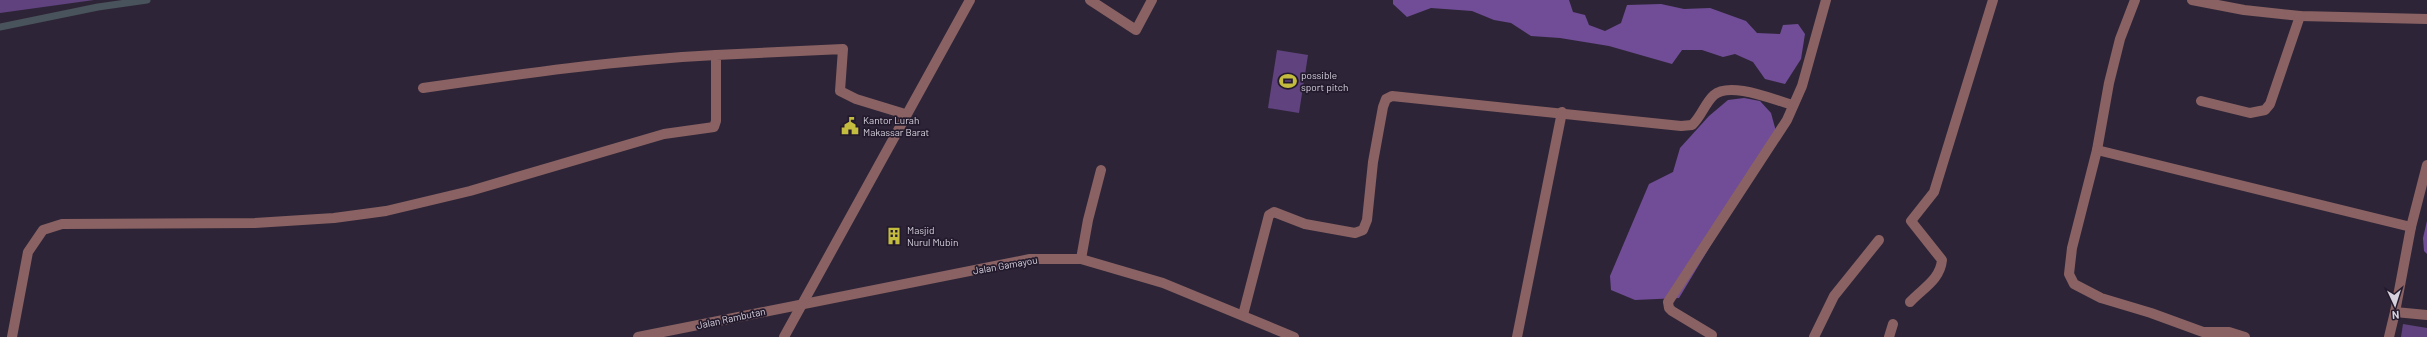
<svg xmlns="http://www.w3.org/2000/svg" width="2427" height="337" viewBox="0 0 2427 337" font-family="Barlow,sans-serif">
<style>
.green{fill:#60427f}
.forest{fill:#714d97}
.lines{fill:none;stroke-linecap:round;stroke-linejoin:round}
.stream{stroke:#49535b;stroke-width:7}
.minor{stroke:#8a6263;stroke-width:10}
.labels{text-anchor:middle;stroke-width:3.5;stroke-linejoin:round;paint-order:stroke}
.poi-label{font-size:10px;fill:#d6d1dd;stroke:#231b2d;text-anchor:start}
.street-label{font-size:10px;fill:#d6d1dd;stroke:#231b2d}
</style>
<rect width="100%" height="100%" fill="#2d2537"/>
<!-- green -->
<g class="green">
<path d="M 0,0 L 94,0 L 0,13 Z"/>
<path d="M 1277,50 L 1308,55 L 1299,113 L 1268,108 Z"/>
<path d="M 2403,324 L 2427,328 L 2427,337 L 2401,337 Z"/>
</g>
<!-- forest -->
<g class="forest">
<path d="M 1393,0 L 1569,0 L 1573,12 L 1585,15 L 1589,25 L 1605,31 L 1621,23 L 1627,5 L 1661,4 L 1684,9 L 1710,8 L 1746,21 L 1757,33 L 1780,34 L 1783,25 L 1798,24 L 1805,34 L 1801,59 L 1785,84 L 1765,79 L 1753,62 L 1735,54 L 1723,57 L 1702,50 L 1682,50 L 1672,64 L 1609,46 L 1560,38 L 1531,36 L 1511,23 L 1494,20 L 1472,11 L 1431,8 L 1407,17 L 1393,4 Z"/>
<path d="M 1744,98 L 1760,101 L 1771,113 L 1777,135 L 1679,298 L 1635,300 L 1611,290 L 1610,276 L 1649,184 L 1673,172 L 1680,148 L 1709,116 L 1728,100 Z"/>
<path d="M 2427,221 L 2427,254 L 2424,251 L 2423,238 Z"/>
</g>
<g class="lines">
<!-- stream -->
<path class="stream" d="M 0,27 L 98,7 L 147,0"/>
<!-- minor -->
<g class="minor">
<path d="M 1090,0 L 1136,30 L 1152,0"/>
<path d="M 2135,0 L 2120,39 L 2109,83 L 2097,150 L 2072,248 L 2069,274 L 2074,284 L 2101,298 L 2151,313 L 2203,332 L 2229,332 L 2245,337"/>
<path d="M 2192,0 L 2244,10 L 2300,16 L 2427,19"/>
<path d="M 423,88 C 520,74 617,60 716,55"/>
<path d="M 2201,101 L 2250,113 L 2265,110 L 2270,104 L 2300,16"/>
<path d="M 2097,150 L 2411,227"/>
<path d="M 1081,259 L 1088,220 L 1101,170"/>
<path d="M 1910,302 C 1923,288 1940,280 1942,260 L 1911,221 L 1934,192 L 1993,0"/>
<path d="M 2395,312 L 2411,227 L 2427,165"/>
<path d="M 1243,315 L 1269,215 L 1274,212 L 1305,224 L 1355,233 L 1363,230 L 1367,220 L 1373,162 L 1383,107 L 1386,99 L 1392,96 L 1681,126 L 1692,125 C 1701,117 1705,103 1714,95 C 1730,81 1774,100 1793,105"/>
<path d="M 1712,335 L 1672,311 L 1669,308 L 1668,302 L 1787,120 L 1802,86 L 1826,0"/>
<path d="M 12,337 L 28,252 L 43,230 L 62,224 L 255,223 L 334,218 L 386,211 L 470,191 L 664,134 L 714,127 L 716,121 L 716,55 L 843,49 L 840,91 L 856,99 L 905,114"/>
<path d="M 638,337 L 1030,259 L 1081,259 L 1163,283 L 1294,337"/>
<path d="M 784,337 L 970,0"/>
<path d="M 1517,337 L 1562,112"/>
<path d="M 1814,337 L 1834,296 L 1879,240"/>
<path d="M 1889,337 L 1893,324"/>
<path d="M 2389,337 L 2395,312 L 2427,315"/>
</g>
</g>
<!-- icons -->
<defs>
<g id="stadium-bare" transform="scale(1.38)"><path d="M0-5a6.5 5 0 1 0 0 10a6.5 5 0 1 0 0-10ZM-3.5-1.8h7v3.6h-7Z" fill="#c4bc3e" stroke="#231b2d" stroke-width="2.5" paint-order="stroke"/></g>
<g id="civic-bare" transform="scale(1.38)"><path d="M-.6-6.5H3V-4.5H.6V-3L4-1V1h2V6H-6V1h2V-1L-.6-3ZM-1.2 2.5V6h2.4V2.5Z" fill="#c4bc3e" stroke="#231b2d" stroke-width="2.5" paint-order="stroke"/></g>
<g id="building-bare" transform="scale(1.38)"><path d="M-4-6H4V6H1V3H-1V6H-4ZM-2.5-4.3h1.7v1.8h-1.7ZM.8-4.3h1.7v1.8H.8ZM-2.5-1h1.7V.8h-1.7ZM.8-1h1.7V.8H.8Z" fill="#c4bc3e" stroke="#231b2d" stroke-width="2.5" paint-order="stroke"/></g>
</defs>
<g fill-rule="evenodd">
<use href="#stadium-bare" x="1288" y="81"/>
<use href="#civic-bare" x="850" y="126"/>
<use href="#building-bare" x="894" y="236"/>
</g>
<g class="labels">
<!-- poi labels -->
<g class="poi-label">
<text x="1301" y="79">possible<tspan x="1301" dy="12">sport pitch</tspan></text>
<text x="863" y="124">Kantor Lurah<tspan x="863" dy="12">Makassar Barat</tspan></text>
<text x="907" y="234">Masjid<tspan x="907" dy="12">Nurul Mubin</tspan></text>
</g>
<!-- street labels -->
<g class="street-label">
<text transform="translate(1005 265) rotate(-10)" y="4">Jalan Gamayou</text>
<text transform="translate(731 318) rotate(-12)" y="4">Jalan Rambutan</text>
</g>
</g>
<!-- north arrow -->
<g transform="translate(2395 305) rotate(176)" stroke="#231b2d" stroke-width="3" paint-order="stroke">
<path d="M0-3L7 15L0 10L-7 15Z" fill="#d6d1dd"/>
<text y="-6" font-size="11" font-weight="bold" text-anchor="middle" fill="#d6d1dd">N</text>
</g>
</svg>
